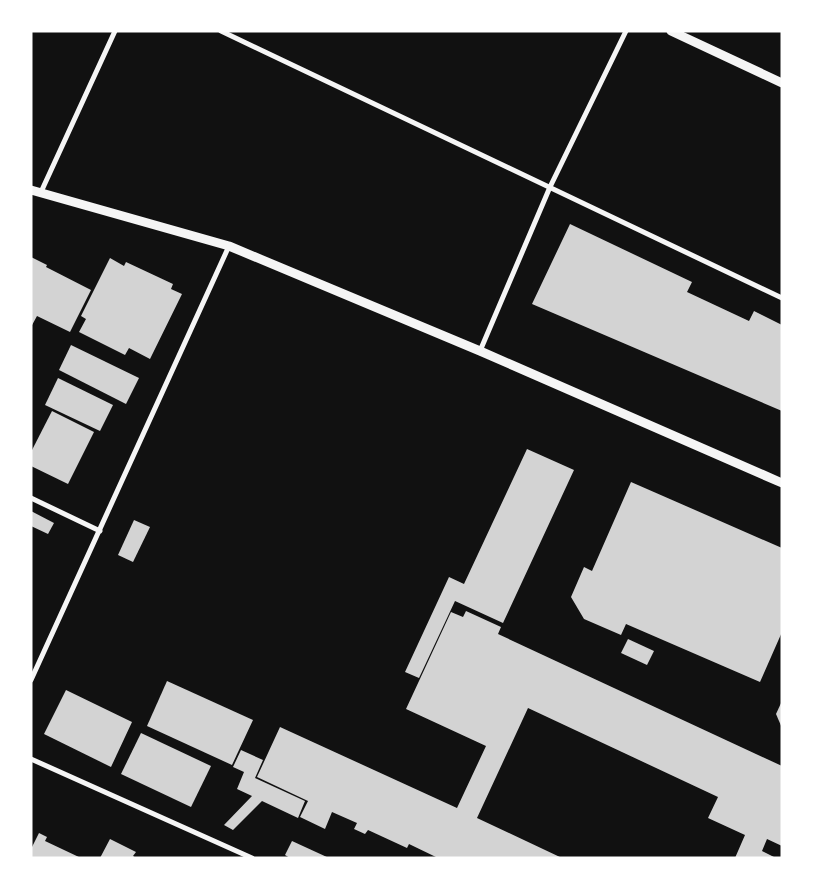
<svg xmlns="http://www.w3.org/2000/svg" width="813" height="889" viewBox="0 0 813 889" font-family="'DejaVu Sans',sans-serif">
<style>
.building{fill:#d3d3d3}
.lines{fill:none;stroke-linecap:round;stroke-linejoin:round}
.minor{stroke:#f5f5f5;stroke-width:5}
.tertiary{stroke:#f5f5f5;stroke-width:9}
</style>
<rect width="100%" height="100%" fill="#111"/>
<!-- building -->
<g class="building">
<path d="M 570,224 L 692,282 L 687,292 L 749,321 L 754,311 L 782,325 L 782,411 L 532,304 Z"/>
<path d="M 31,257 L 47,265 L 46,267 L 91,290 L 70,332 L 37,316 L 31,327 Z"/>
<path d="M 110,258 L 124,266 L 126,262 L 173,284 L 171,289 L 182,294 L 150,359 L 129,348 L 125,355 L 79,332 L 86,319 L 81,316 Z"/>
<path d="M 71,345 L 139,378 L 126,404 L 59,370 Z"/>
<path d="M 58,378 L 113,405 L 100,431 L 45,405 Z"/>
<path d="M 52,411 L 94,432 L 68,484 L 31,466 L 31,452 Z"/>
<path d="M 527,449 L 574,470 L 503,623 L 455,601 L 419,678 L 405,672 L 449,577 L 464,584 Z"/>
<path d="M 631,482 L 782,548 L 782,632 L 760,682 L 626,624 L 621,635 L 584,619 L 571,597 L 584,567 L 592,571 Z"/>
<path d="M 31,511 L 54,523 L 48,534 L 31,526 Z"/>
<path d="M 134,520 L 150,527 L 133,562 L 118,555 Z"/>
<path d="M 466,611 L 501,627 L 498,634 L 782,766 L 782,846 L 767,839 L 762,851 L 776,858 L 735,858 L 745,835 L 708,818 L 718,797 L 528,708 L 477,818 L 562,858 L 438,858 L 409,844 L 407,848 L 368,830 L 365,834 L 354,829 L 357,823 L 332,812 L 325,829 L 300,817 L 308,801 L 257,777 L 280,727 L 457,808 L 486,746 L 406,709 L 451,612 L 463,617 Z"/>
<path d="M 628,639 L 654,651 L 647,665 L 621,653 Z"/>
<path d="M 167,681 L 253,720 L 232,765 L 147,726 Z"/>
<path d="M 66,690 L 132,722 L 111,767 L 44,734 Z"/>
<path d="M 782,701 L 782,728 L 776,714 Z"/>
<path d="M 141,733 L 211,766 L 191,807 L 121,774 Z"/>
<path d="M 241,750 L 263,760 L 255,778 L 305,801 L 298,818 L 262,801 L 233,830 L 224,825 L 252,796 L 237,789 L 244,772 L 233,767 Z"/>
<path d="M 39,833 L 47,837 L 45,841 L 81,858 L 31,858 L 31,849 Z"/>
<path d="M 110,839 L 136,852 L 133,856 L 136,858 L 100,858 Z"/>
<path d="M 292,841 L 329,858 L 290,858 L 285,855 Z"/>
</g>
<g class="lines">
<!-- minor -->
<g class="minor">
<path d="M 221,31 L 782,298"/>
<path d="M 41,192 L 115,31"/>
<path d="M 480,351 L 550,187 L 626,31"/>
<path d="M 31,498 L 100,531"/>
<path d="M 31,680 L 229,246"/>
<path d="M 31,759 L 252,858"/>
</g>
<!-- tertiary -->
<g class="tertiary">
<path d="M 671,31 L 782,83"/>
<path d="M 31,190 L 229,246 L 480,351 L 782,483"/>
</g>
</g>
<!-- border -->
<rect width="813" height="889" fill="none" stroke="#ffffff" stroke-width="65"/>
</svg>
